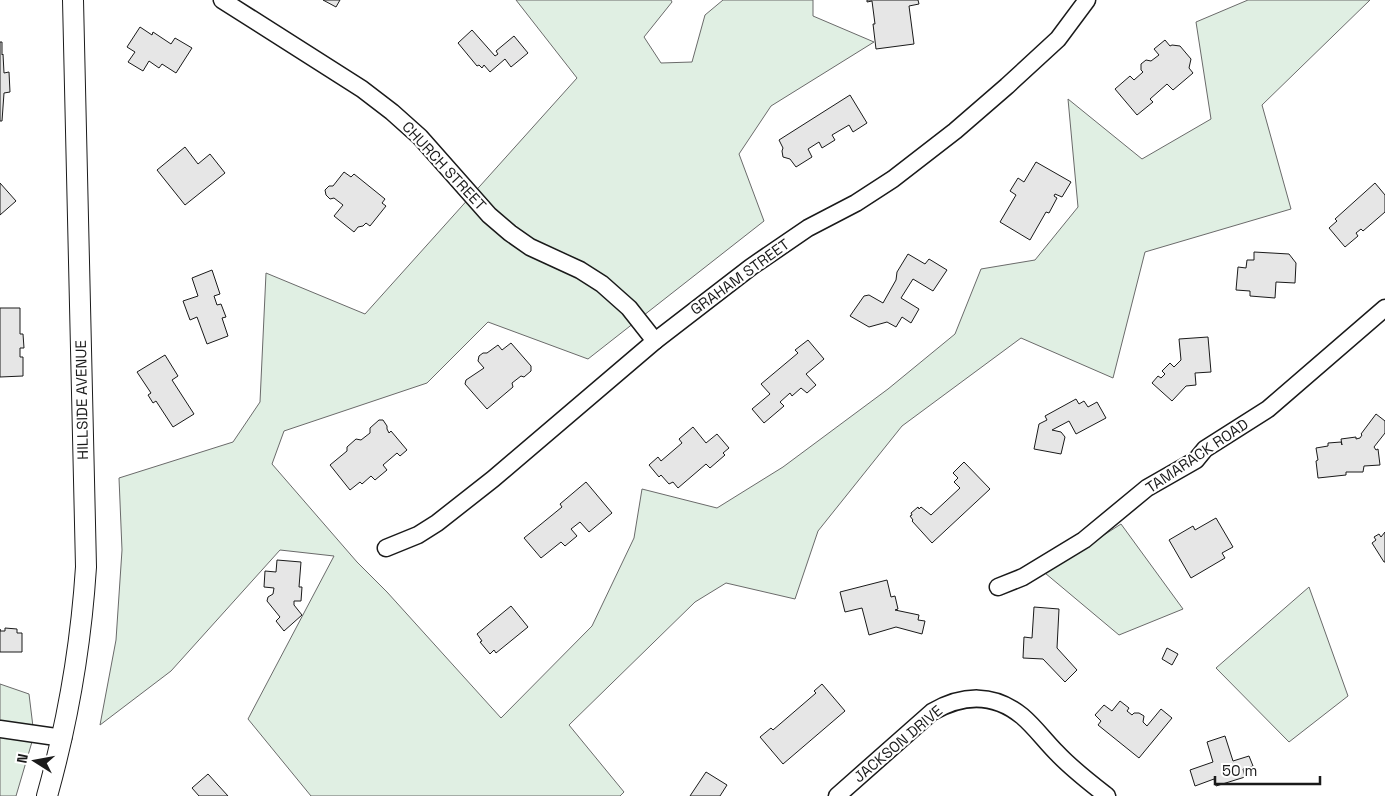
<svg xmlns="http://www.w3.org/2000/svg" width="1385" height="796" viewBox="0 0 1385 796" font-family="'Space Grotesk',sans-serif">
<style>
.green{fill:#e0efe3;stroke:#6a6a6a}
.building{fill:#e6e6e6;stroke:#1a1a1a}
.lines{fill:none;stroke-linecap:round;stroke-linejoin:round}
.minor-casing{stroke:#1a1a1a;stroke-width:19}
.major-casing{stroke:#1a1a1a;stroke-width:22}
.minor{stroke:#fff;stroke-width:16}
.major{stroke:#fff;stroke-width:20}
.labels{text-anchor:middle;stroke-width:4;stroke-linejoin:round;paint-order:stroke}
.street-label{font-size:15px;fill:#1a1a1a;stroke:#fff}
</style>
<rect width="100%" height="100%" fill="#fff"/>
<!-- green -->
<g class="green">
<path d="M 516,0 L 671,0 L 672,2 L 644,37 L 661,63 L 692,62 L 705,15 L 723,0 L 813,0 L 813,16 L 874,42 L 771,106 L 739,154 L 764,221 L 588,359 L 488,322 L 427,383 L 284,431 L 272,464 L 357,562 L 387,592 L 501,718 L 592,626 L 634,538 L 642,489 L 717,508 L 783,467 L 888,389 L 955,334 L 981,269 L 1035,260 L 1078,207 L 1068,99 L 1142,159 L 1211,119 L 1196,22 L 1248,0 L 1370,0 L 1262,105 L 1291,209 L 1145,252 L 1113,378 L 1021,338 L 902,426 L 818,531 L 795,599 L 726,583 L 695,602 L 569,725 L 624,792 L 620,796 L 311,796 L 248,719 L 334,556 L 280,550 L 171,671 L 100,725 L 116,640 L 122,550 L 119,478 L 233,442 L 260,402 L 266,273 L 365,314 L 577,78 Z"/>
<path d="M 1121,524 L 1183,609 L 1119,635 L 1045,573 Z"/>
<path d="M 1309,587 L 1348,696 L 1289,742 L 1216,668 Z"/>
<path d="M 0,684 L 29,694 L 34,735 L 16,796 L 0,796 Z"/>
</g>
<!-- building -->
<g class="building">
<path d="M 323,0 L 340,0 L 336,7 Z"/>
<path d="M 867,0 L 918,0 L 919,4 L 909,6 L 914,44 L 876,49 L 873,24 L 875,24 L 872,1 L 867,2 Z"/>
<path d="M 140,27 L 152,35 L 153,32 L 171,44 L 175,38 L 192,48 L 176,73 L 162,64 L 159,68 L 149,61 L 143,71 L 128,62 L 135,52 L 127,47 Z"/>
<path d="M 472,30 L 495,56 L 498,54 L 496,51 L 514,36 L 528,53 L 511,67 L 505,59 L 490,72 L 484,65 L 482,68 L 479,65 L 477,66 L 458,43 Z"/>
<path d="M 1165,40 L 1170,46 L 1172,45 L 1180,46 L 1191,59 L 1189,68 L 1193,73 L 1173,90 L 1167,84 L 1150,99 L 1153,102 L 1137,115 L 1115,89 L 1130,76 L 1134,80 L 1143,72 L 1141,70 L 1141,64 L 1146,60 L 1151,61 L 1159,55 L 1154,49 Z"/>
<path d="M 0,42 L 2,42 L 2,55 L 3,54 L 4,73 L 9,72 L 10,92 L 4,93 L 2,121 L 0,121 Z"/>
<path d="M 850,95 L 867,123 L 853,132 L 849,125 L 832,135 L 835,140 L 822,148 L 819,142 L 808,149 L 812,157 L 796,167 L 790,159 L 783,157 L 782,151 L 783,148 L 779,140 Z"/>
<path d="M 185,147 L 198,164 L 210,154 L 225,173 L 185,205 L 157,170 Z"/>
<path d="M 1036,162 L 1071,182 L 1062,197 L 1055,194 L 1054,196 L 1057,198 L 1049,213 L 1046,212 L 1030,240 L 1000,222 L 1016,195 L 1010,191 L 1018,178 L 1024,182 Z"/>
<path d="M 344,172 L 351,177 L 354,174 L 385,199 L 382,203 L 386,206 L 370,226 L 366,223 L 363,226 L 358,227 L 354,232 L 334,216 L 343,205 L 334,198 L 330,199 L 326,195 L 325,190 L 329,186 L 333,186 Z"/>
<path d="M 0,183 L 16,201 L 0,215 Z"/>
<path d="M 1375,183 L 1385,195 L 1385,212 L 1363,231 L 1361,229 L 1356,233 L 1358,236 L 1345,247 L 1329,228 L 1337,221 L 1335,219 Z"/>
<path d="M 1254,252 L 1289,254 L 1296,263 L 1295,283 L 1276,282 L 1275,298 L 1250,296 L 1250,291 L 1236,290 L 1238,267 L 1246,268 L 1247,260 L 1254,260 Z"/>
<path d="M 908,254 L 925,264 L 929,259 L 947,270 L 933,291 L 913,279 L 901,298 L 919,309 L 911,323 L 902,317 L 896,327 L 887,322 L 869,327 L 850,316 L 864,296 L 869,295 L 883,303 L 896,280 L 897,272 Z"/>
<path d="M 212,270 L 220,294 L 214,296 L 217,305 L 221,304 L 226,317 L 222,318 L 228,336 L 207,344 L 197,317 L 190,320 L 183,301 L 198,296 L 192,278 Z"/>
<path d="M 0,308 L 20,308 L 20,334 L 23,334 L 24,348 L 20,348 L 20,357 L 23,357 L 23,376 L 0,377 Z"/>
<path d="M 1208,337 L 1211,372 L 1195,373 L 1196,385 L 1186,386 L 1172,401 L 1152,383 L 1158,376 L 1161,378 L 1165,374 L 1162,371 L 1170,363 L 1174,367 L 1181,360 L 1179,339 Z"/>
<path d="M 808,340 L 824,359 L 806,374 L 816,385 L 807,393 L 801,388 L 792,396 L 790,393 L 780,402 L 784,406 L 764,423 L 752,409 L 770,394 L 761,384 L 798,353 L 795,350 Z"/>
<path d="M 511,343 L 531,366 L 531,371 L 524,377 L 521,376 L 512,383 L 513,387 L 487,409 L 465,384 L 466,380 L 484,368 L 478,361 L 479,356 L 483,353 L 487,353 L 498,345 L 502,350 Z"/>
<path d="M 165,355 L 178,376 L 172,380 L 194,414 L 173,427 L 156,401 L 153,403 L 148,395 L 151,393 L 137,372 Z"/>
<path d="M 1076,399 L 1079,404 L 1084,401 L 1088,407 L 1097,402 L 1106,418 L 1076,434 L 1069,421 L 1052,430 L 1061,432 L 1065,437 L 1061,454 L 1034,449 L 1039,424 L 1047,420 L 1045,416 Z"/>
<path d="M 1376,414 L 1385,421 L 1385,433 L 1374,447 L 1376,450 L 1378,449 L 1380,465 L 1364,466 L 1363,472 L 1346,472 L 1346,475 L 1318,478 L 1316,461 L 1318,460 L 1316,448 L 1328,446 L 1328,443 L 1341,442 L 1342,445 L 1341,439 L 1356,437 L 1356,439 L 1360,438 L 1362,435 L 1361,434 Z"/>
<path d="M 379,420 L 383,420 L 387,426 L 387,429 L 389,433 L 391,431 L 407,450 L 400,456 L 397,453 L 383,465 L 387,470 L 375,480 L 371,476 L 362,484 L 360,482 L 350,490 L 330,465 L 347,451 L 347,447 L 356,439 L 361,440 L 370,433 L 370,428 Z"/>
<path d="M 693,427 L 706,443 L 717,434 L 729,448 L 723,453 L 725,455 L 710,468 L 706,464 L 678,488 L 673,482 L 669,484 L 661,475 L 659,477 L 649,465 L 658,457 L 661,461 L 682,443 L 679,439 Z"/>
<path d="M 964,462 L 990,489 L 932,543 L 912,521 L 913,520 L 910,516 L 912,515 L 911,513 L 918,507 L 919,509 L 921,507 L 931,515 L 960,488 L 954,482 L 958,478 L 953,473 Z"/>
<path d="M 586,482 L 612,513 L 589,532 L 580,522 L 571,529 L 577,536 L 565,546 L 561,542 L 541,558 L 524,538 L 562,507 L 560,504 Z"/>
<path d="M 1216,518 L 1233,547 L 1222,553 L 1225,558 L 1191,578 L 1169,540 L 1193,526 L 1195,530 Z"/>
<path d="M 1385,532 L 1385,562 L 1384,562 L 1372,543 L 1376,540 L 1374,537 L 1379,534 L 1381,537 Z"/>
<path d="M 277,560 L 301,562 L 299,587 L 302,587 L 301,601 L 294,601 L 294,605 L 302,615 L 284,631 L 276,621 L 280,617 L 267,601 L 268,597 L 273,594 L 274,588 L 264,587 L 265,571 L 276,572 Z"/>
<path d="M 887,580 L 891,597 L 895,596 L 898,609 L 895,610 L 919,615 L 918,620 L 925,621 L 922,634 L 896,627 L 869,635 L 862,608 L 845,612 L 840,592 Z"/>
<path d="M 511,606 L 528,627 L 496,653 L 494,650 L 490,654 L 480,642 L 482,641 L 477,634 Z"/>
<path d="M 1034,607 L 1059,609 L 1057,648 L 1077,670 L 1065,682 L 1043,659 L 1023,658 L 1024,637 L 1032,638 Z"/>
<path d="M 5,628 L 17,629 L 17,633 L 22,633 L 22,652 L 0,652 L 0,629 L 0,631 L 5,631 Z"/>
<path d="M 1167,648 L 1178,654 L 1172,665 L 1162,659 Z"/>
<path d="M 822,684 L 845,711 L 783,764 L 760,737 L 771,728 L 773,730 L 816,693 L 814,691 Z"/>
<path d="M 1120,701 L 1129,708 L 1127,711 L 1132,715 L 1134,713 L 1139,713 L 1144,716 L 1143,722 L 1147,726 L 1161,709 L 1172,718 L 1139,758 L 1098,725 L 1101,721 L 1095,715 L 1104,705 L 1112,711 Z"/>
<path d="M 1225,736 L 1233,761 L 1249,756 L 1253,766 L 1243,769 L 1245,777 L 1216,786 L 1214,779 L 1195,786 L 1190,770 L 1213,762 L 1207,742 Z"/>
<path d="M 706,772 L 727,785 L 720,796 L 690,796 Z"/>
<path d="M 208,774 L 228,796 L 199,796 L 192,788 Z"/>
</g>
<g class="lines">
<!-- minor casing -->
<g class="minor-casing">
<g id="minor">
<path d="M 222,0 L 362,89 L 392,112 L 420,137 L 489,215 L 510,233 L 530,247 L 580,270 L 602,284 L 629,308 L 655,341"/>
<path d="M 386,548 L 418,535 L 437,523 L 493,479 L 655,341 L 751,267 L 808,228 L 856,203 L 893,179 L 955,131 L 1007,86 L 1058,39 L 1087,0"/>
<path d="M 998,587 L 1023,577 L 1084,540 L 1147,488 L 1196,460 L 1205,449 L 1268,409 L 1385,308"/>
<path d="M 0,729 L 63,738"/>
<path d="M 837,796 L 932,712 C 963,694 994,693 1022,716 C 1035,727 1045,741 1057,753 C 1072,769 1089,782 1107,796"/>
</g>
</g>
<!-- major casing -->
<g class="major-casing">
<path id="major" d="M 47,796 C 68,721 81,645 86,567 L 73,0"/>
</g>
<!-- minor -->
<use href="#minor" class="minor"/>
<!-- major -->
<use href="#major" class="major"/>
</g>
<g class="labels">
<!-- street labels -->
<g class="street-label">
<text transform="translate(444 166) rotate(47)" y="5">CHURCH STREET</text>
<text transform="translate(740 277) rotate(-36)" y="5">GRAHAM STREET</text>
<text transform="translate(82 400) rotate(-91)" y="5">HILLSIDE AVENUE</text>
<text transform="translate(1197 456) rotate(-34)" y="5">TAMARACK ROAD</text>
<text transform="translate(898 744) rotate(-40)" y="5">JACKSON DRIVE</text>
</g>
</g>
<!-- north arrow -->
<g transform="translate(35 761) rotate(281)" stroke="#ffffff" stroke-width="4" paint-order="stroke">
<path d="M0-4L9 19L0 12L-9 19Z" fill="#1a1a1a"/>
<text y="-8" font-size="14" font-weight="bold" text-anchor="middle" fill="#1a1a1a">N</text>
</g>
<!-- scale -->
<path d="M1215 776v8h105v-8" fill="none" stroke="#1a1a1a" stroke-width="2.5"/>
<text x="1222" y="776" font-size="15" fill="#1a1a1a" stroke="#ffffff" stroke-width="4" paint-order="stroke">50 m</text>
</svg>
